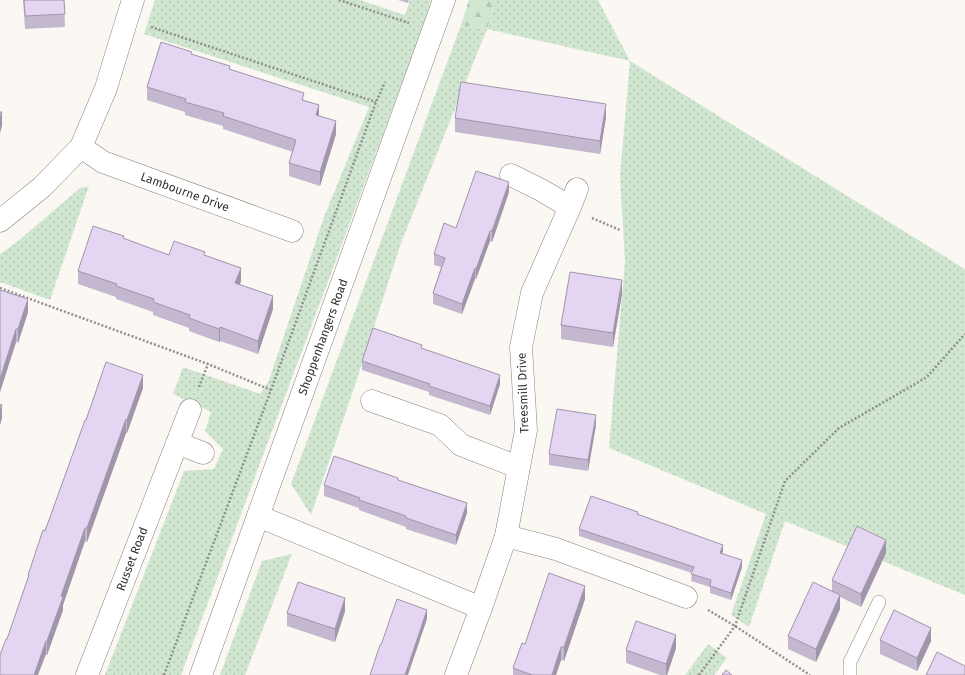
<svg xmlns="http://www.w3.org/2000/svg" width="965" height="675" viewBox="0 0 965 675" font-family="'Fira Sans',sans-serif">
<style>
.grass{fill:url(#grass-dots)}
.forest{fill:url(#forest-firs)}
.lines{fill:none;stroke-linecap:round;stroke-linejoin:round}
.lane-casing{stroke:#878480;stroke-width:14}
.street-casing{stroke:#878480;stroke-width:23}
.secondary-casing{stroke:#878480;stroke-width:23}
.path{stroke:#928f8d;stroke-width:2.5;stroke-dasharray:2 2;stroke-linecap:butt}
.lane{stroke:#fff;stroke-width:13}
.street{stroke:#fff;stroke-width:22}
.secondary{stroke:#fff;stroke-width:22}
.wall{fill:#c4b7d0}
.shaded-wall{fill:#a095a9}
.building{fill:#e4d5f2;stroke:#a095a9}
.labels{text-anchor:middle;stroke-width:4;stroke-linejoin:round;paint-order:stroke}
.street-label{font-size:12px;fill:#333130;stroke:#fff}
</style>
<defs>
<pattern id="grass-dots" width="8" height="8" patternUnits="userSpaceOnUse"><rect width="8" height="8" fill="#d1e6d1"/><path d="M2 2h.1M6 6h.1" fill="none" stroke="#b4c6b4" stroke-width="1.8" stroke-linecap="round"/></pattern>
<pattern id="forest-firs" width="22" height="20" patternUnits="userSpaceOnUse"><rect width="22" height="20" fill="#d1e6d1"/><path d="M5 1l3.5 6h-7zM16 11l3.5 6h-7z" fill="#b4c6b4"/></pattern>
</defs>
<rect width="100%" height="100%" fill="#fbf7f3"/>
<!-- grass -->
<g class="grass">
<path d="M 155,0 L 360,0 L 405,15 L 410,0 L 431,0 L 423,27 L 181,675 L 105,675 L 184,471 L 214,469 L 223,449 L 205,431 L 211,412 L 173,394 L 183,367 L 260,394 L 269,380 L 324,217 L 369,107 L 144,34 Z"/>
<path d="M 496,0 L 598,0 L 630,61 L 965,269 L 965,595 L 785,521 L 749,627 L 731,615 L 766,514 L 609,448 L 625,261 L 620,176 L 630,61 L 487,29 L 401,243 L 358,376 L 311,515 L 291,484 L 461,25 L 487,29 Z"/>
<path d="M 89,186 L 50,300 L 0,282 L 0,254 L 17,242 L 80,188 Z"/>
<path d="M 292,554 L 245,675 L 220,675 L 262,561 Z"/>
<path d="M 708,644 L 727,658 L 714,675 L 685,675 Z"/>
</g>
<!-- forest -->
<path class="forest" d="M 469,0 L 496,0 L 487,29 L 461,25 Z"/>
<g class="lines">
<!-- lane casing -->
<g class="lane-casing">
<path id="lane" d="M 850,675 L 850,662 L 879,602"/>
</g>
<!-- street casing -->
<g class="street-casing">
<g id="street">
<path d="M 81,147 L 103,162 L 292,231"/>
<path d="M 511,175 L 541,190 L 570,207"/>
<path d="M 0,221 L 42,187 L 81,147 L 106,88 L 127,19 L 133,0"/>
<path d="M 372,401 L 440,425 L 461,445 L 518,467"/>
<path d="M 177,443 L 203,453"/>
<path d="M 258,516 L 481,608"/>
<path d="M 506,536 L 556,549 L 686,597"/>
<path d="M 87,675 L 190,410"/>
<path d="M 456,675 L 481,608 L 506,536 L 526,430 L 521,347 L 532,293 L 570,207 L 577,189"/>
</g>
</g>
<!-- secondary casing -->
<g class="secondary-casing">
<path id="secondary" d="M 201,675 L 258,516 L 444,0"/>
</g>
<!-- path -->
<g class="path">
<path d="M 339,0 L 409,23"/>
<path d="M 151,27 L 376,102"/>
<path d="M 592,218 L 620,230"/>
<path d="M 0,288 L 208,364 L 271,390"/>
<path d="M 199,387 L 208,364"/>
<path d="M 708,610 L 735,626 L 810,675"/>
<path d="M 164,675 L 271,390 L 376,102 L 385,82"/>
<path d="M 699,675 L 735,626 L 785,481 L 839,428 L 927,377 L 965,334"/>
</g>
<!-- lane -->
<use href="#lane" class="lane"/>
<!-- street -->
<use href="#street" class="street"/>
<!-- secondary -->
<use href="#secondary" class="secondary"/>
</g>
<!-- wall -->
<g class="wall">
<path d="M 23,0 L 64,0 L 65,27 L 25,29 Z"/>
<path d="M 398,0 L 409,0 L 408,3 Z"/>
<path d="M 192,55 L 230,69 L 304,100 L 336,134 L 320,186 L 289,176 L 289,163 L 293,152 L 223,129 L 223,126 L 185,115 L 185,112 L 147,100 L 147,87 Z"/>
<path d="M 606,117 L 600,154 L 455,132 L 455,118 Z"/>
<path d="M 509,192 L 492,242 L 490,241 L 476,279 L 475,279 L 462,314 L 433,304 L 433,293 L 441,267 L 434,265 L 434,254 L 456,228 Z"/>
<path d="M 124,239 L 169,255 L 205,255 L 241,281 L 240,284 L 273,309 L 258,354 L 220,341 L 219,342 L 189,331 L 189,328 L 153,315 L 153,312 L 116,299 L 116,297 L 78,284 L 78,271 Z"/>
<path d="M 0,290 L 28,312 L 18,343 L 16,342 L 0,392 Z"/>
<path d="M 622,294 L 613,347 L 561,339 L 561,325 Z"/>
<path d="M 422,348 L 500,384 L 490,415 L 429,395 L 429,392 L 362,370 L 362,361 Z"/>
<path d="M 143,388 L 127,433 L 126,433 L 87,542 L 85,541 L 63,605 L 63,610 L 47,655 L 7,639 L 28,580 L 28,575 L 45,531 L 86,420 Z"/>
<path d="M 596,425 L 588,471 L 549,465 L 549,454 Z"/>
<path d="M 398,480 L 467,513 L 456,545 L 406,529 L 406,527 L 359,510 L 359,508 L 324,496 L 324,485 Z"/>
<path d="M 638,515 L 723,551 L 722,553 L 742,567 L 731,600 L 710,593 L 710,587 L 691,581 L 692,573 L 579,536 L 579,529 Z"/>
<path d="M 886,553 L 861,607 L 840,597 L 840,609 L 816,662 L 788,649 L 788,636 L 832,591 L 832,580 Z"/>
<path d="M 585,599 L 564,661 L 561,660 L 556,675 L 513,675 L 513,668 L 525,644 Z"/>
<path d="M 345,611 L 335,642 L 287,626 L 287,613 Z"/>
<path d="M 880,640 L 931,641 L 917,671 L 880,654 Z"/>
<path d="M 676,648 L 667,675 L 660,675 L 626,663 L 626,650 Z"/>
</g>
<!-- shaded-wall -->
<g class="shaded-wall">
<path d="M 606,104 L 606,117 L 600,154 L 600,141 Z"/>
<path d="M 319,105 L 319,118 L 316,115 Z"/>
<path d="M 2,112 L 2,126 L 0,133 L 0,119 Z"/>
<path d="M 336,121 L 336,134 L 320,186 L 320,172 Z"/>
<path d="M 509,182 L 509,192 L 492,242 L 492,231 Z"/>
<path d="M 490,231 L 490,241 L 476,279 L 476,269 Z"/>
<path d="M 241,268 L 241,281 L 235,296 L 235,283 Z"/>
<path d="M 475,268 L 475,279 L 462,314 L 462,304 Z"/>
<path d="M 622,280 L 622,294 L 613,347 L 613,333 Z"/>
<path d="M 273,296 L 273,309 L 258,354 L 258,341 Z"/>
<path d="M 28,299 L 28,312 L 18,343 L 18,329 Z"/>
<path d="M 220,327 L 220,341 L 219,342 L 219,329 Z"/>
<path d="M 16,329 L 16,342 L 0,392 L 0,379 Z"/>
<path d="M 143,375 L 143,388 L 127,433 L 127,420 Z"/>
<path d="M 500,375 L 500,384 L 490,415 L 490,406 Z"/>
<path d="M 2,405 L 2,418 L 0,425 L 0,412 Z"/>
<path d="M 596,415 L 596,425 L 588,471 L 588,460 Z"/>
<path d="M 126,419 L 126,433 L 87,542 L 87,528 Z"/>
<path d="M 467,503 L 467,513 L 456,545 L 456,535 Z"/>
<path d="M 85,528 L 85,541 L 63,605 L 63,610 L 47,655 L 47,641 L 61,596 Z"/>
<path d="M 886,540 L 886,553 L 861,607 L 861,594 Z"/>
<path d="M 723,545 L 723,551 L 720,560 L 720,553 Z"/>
<path d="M 742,560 L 742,567 L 731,600 L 731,593 Z"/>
<path d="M 585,586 L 585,599 L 564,661 L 564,647 Z"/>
<path d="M 840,595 L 840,609 L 816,662 L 816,649 Z"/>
<path d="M 345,598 L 345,611 L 335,642 L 335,629 Z"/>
<path d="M 427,610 L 427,619 L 408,675 L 405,675 Z"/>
<path d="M 931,628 L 931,641 L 917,671 L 917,658 Z"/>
<path d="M 676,635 L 676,648 L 667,675 L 666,675 L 666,664 Z"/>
<path d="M 46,641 L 46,654 L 38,675 L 34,675 Z"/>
<path d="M 561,647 L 561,660 L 556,675 L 552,675 Z"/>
</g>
<!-- building -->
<g class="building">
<path d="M 24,0 L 64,0 L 65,14 L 25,16 Z"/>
<path d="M 161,42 L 192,52 L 191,54 L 230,66 L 229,69 L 304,93 L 302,100 L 319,105 L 316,115 L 336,121 L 320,172 L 289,163 L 296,140 L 223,116 L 224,113 L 185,102 L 186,99 L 147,87 Z"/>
<path d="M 461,82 L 606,104 L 600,141 L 455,118 Z"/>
<path d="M 0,112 L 2,112 L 0,119 Z"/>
<path d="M 476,171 L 509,182 L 492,231 L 490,231 L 476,269 L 475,268 L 462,304 L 433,293 L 445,258 L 434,254 L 444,223 L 456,228 Z"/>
<path d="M 93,226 L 124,236 L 123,238 L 169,255 L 174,241 L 205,252 L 204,255 L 241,268 L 235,283 L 273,296 L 258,341 L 220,327 L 219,329 L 189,318 L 190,315 L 153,302 L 154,299 L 116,286 L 117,284 L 78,271 Z"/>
<path d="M 570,272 L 622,280 L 613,333 L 561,325 Z"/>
<path d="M 0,290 L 28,299 L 18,329 L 16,329 L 0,379 Z"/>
<path d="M 373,328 L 422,345 L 421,348 L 500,375 L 490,406 L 429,386 L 430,384 L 362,361 Z"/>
<path d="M 106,362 L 143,375 L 127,420 L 126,419 L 87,528 L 85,528 L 61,596 L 63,597 L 47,641 L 46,641 L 34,675 L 0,675 L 0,655 L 6,639 L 7,639 L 29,575 L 28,575 L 43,530 L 45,531 L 85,420 L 86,420 Z"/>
<path d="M 0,404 L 2,405 L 0,412 Z"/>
<path d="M 557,409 L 596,415 L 588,460 L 549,454 Z"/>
<path d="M 334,456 L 398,478 L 398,480 L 467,503 L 456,535 L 406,518 L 406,516 L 359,500 L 360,498 L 324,485 Z"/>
<path d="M 591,496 L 638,512 L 637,514 L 723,545 L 720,553 L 742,560 L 731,593 L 710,586 L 711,580 L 691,574 L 694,567 L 579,529 Z"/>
<path d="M 857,526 L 886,540 L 861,594 L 832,580 Z"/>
<path d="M 549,573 L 585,586 L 564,647 L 561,647 L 552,675 L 532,675 L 513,668 L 522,643 L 525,644 Z"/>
<path d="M 298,582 L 345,598 L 335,629 L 287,613 Z"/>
<path d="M 813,582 L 840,595 L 816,649 L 788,636 Z"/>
<path d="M 397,599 L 427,610 L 405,675 L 370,675 L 380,645 L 381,645 Z"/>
<path d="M 894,610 L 931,628 L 917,658 L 880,640 Z"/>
<path d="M 636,621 L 676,635 L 666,664 L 626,650 Z"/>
<path d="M 937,652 L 965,666 L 965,675 L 926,675 Z"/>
<path d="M 726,670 L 732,675 L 722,675 Z"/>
</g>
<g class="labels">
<!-- street labels -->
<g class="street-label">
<text transform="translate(185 192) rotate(20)" y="4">Lambourne Drive</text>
<text transform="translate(323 337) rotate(-70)" y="4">Shoppenhangers Road</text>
<text transform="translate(523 393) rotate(-92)" y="4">Treesmill Drive</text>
<text transform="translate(132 559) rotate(-69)" y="4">Russet Road</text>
</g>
</g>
</svg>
